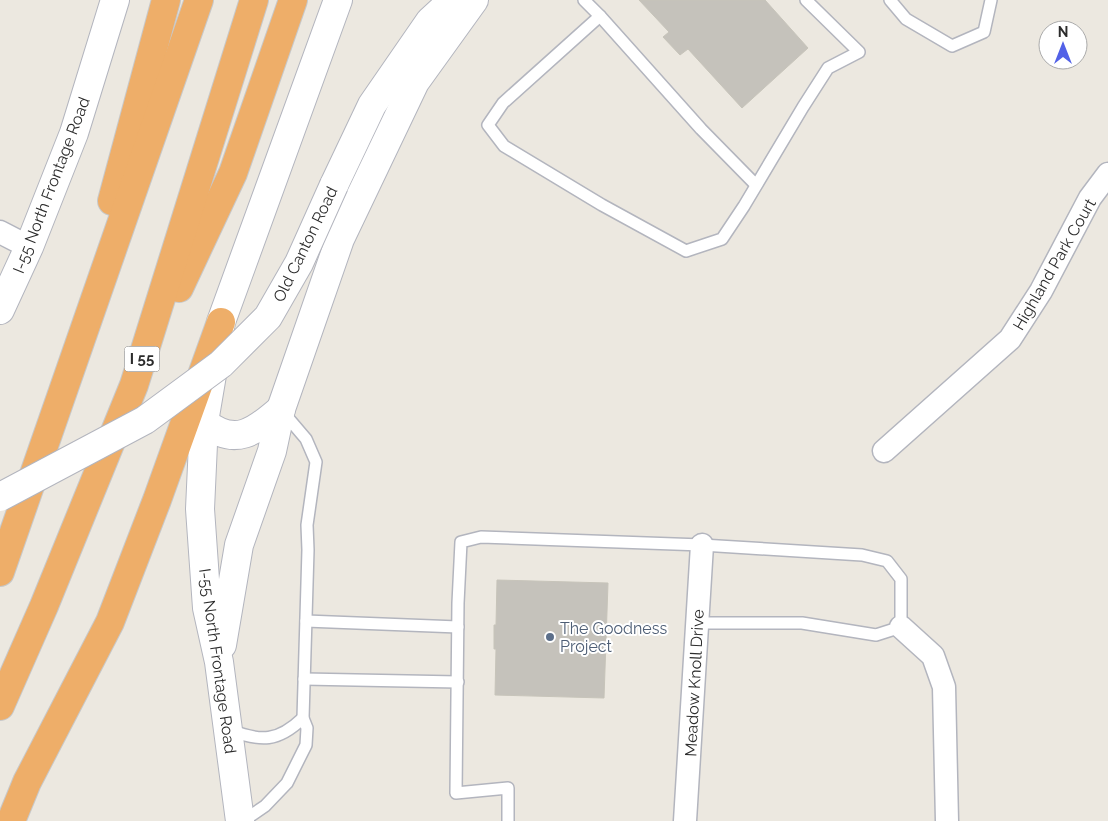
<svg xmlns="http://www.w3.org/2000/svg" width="1108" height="821" viewBox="0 0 1108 821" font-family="Raleway,sans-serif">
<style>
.building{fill:#c5c2bb;stroke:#c7c4ba}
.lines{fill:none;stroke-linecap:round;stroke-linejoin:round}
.lane-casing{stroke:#b3b5be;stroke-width:14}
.street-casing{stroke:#b3b5be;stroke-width:25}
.secondary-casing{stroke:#b3b5be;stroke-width:30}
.highway-casing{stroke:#c8c8c8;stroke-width:30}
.lane{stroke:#fff;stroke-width:11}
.street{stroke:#fff;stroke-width:22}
.secondary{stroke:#fff;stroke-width:28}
.highway{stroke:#eeae69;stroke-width:28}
.secondary-bridge-casing{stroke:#b3b5be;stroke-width:30;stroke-linecap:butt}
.secondary-bridge{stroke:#fff;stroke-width:28}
.service-dot{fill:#5c6f8a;stroke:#fff;stroke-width:2}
.labels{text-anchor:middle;stroke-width:4;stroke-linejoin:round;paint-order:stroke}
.shield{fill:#fff;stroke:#6b6b6b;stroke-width:1}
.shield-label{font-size:15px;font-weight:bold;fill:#2c2c2c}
.street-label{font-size:16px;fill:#2c2c2c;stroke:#fff}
.service-label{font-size:16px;fill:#4e5e75;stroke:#fff;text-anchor:start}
</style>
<rect width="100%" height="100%" fill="#ece8e0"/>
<!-- building -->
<g class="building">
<path d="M 639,0 L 765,0 L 808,48 L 742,108 L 688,49 L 680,55 L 663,37 L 669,32 Z"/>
<path d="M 497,580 L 608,583 L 604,698 L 495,695 L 496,649 L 494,649 L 494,625 L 496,625 Z"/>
</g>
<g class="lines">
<!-- lane casing -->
<g class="lane-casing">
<g id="lane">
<path d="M 584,0 L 600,16 L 701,129 L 756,185"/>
<path d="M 890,0 L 906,19 L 952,46 L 984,32 L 991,0"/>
<path d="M 600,16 L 503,103 L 488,125 L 504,146 L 602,205 L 686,251 L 722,239 L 744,206 L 803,107 L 828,68 L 859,52 L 806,0"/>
<path d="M 306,621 L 458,627"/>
<path d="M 304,679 L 458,682"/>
<path d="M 230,730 C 261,742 278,742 303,718"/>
<path d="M 243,821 L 265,806 L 287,783 L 306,745 L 307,728 L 303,718 L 308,550 L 307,525 L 316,462 L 306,439 L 283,412"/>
<path d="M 508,821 L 508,788 L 456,793 L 458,603 L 461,542 L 481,537 L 702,545 L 862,555 L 887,561 L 901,579 L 901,627 L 876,635 L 802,623 L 697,623"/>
</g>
</g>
<!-- street casing -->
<g class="street-casing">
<g id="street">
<path d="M 0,232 L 29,247"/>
<path d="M 884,451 L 1010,339 L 1041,291 L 1090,198 L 1108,174"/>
<path d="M 901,627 L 933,656 L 944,687 L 947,821"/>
<path d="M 685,821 L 702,545"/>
</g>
</g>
<!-- secondary casing -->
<g class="secondary-casing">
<g id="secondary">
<path d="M 334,185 L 372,105 L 430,21 L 453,0"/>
<path d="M 0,310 L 29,247 L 74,133 L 115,0"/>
<path d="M 204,422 C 235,448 256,431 281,409"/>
<path d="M 222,645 L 239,545 L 272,451 L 281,409 L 340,239 L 415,82 L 474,0"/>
<path d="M 240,821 L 219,662 L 207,608 L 200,509 L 204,422 L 221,322 L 338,0"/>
</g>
</g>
<!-- highway casing -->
<g class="highway-casing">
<g id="highway">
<path d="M 112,201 L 166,0"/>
<path d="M 179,288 L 233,173 L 293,0"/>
<path d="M 0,572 L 199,0"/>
<path d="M 0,706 L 44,606 L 134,385 L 254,0"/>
<path d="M 11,821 L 27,782 L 110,622 L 157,500 L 221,322"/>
</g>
</g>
<!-- lane -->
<use href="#lane" class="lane"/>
<!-- street -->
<use href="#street" class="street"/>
<!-- secondary -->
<use href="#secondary" class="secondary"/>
<!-- highway -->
<use href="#highway" class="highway"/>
<!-- secondary-bridge casing -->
<g class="secondary-bridge-casing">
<path id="secondary-bridge" d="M 0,497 L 145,420 L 221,364 L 268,317 L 299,263 L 334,185"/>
</g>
<!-- secondary-bridge -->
<use href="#secondary-bridge" class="secondary-bridge"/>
</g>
<!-- markers -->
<circle class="service-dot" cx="550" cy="637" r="5"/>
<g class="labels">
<!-- shield labels -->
<rect class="shield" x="124.5" y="346.5" width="35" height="25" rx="4"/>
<g class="shield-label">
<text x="142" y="364">I 55</text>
</g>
<!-- street labels -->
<g class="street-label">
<text transform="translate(51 185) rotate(-69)" y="6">I-55 North Frontage Road</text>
<text transform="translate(305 244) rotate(-64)" y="6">Old Canton Road</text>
<text transform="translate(1054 264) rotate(-60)" y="6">Highland Park Court</text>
<text transform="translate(218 661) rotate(82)" y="6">I-55 North Frontage Road</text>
<text transform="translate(694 683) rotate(-87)" y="6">Meadow Knoll Drive</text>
</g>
<!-- service labels -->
<g class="service-label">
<text x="560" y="634">The Goodness<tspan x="560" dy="18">Project</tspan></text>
</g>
</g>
<!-- north arrow -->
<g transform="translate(1063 45)"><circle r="24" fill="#ffffff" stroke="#ababab"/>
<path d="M0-4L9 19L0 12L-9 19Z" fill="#5261e7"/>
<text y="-8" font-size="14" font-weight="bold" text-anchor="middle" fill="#2c2c2c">N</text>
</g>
</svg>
